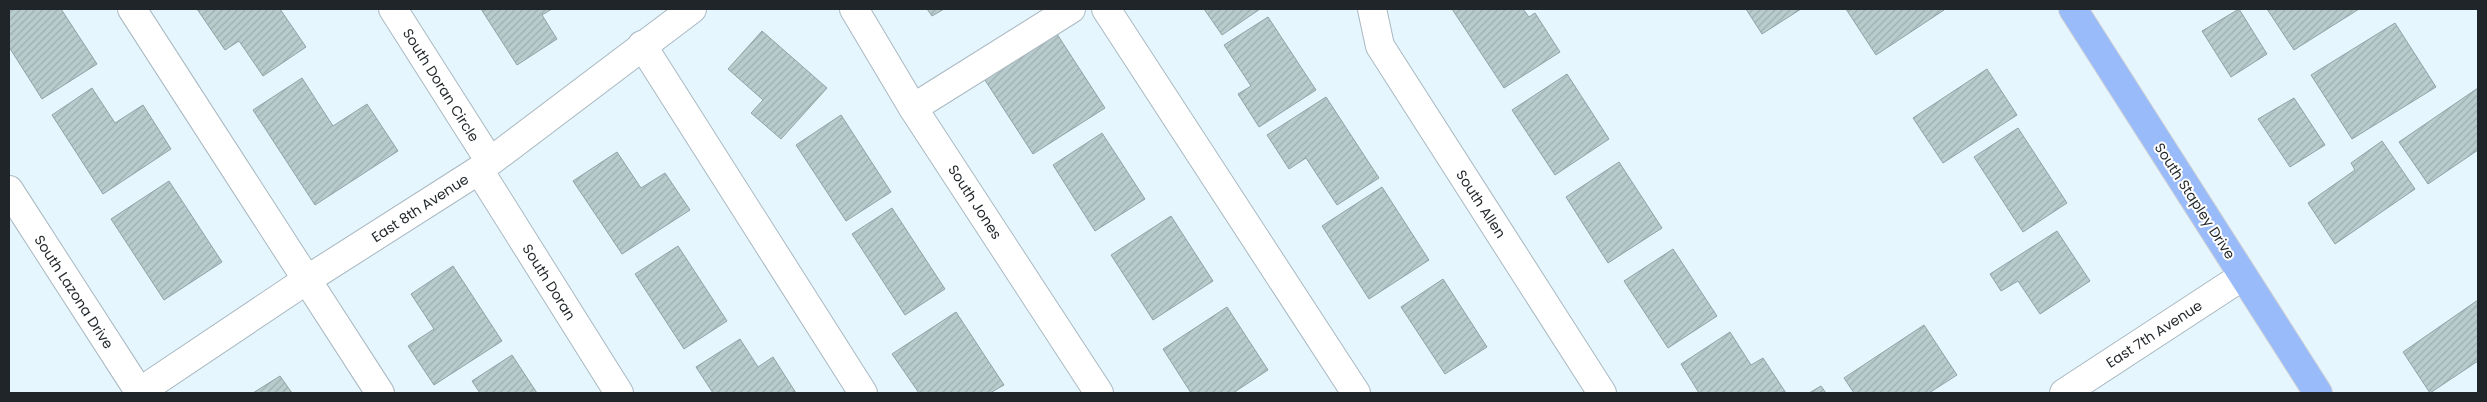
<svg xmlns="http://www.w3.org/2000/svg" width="2487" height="402" viewBox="0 0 2487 402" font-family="Poppins,sans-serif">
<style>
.building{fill:url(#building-hatch);stroke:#91a3a5}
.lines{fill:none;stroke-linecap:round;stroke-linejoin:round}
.minor-casing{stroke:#a9b8c0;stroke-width:30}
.major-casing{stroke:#d2d3d4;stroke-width:30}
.minor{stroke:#fff;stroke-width:28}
.major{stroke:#9abbf9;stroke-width:28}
.labels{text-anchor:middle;stroke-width:4;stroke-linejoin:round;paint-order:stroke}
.street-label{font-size:14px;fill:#1f2528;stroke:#fff}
</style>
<defs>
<pattern id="building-hatch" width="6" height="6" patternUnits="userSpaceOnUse" patternTransform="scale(1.25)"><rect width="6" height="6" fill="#b8cbcd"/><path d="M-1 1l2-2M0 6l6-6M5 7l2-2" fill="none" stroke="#9eaeb0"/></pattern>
</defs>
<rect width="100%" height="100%" fill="#e6f6ff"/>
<!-- building -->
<g class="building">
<path d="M 9,9 L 61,9 L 97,64 L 42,99 L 9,47 Z"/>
<path d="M 197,9 L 280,9 L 306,47 L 263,76 L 239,41 L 225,50 Z"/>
<path d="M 481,9 L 552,9 L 542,15 L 557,39 L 517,65 Z"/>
<path d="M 927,9 L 944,9 L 932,16 Z"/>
<path d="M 1204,9 L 1260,9 L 1222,35 Z"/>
<path d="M 1452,9 L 1523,9 L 1529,17 L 1535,13 L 1560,52 L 1504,88 Z"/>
<path d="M 1746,9 L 1801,9 L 1762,34 Z"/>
<path d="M 1846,9 L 1943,9 L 1944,10 L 1876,55 Z"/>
<path d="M 2239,9 L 2267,54 L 2231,77 L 2202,31 Z"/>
<path d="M 2267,9 L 2359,9 L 2294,50 Z"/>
<path d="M 1268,17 L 1316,90 L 1259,127 L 1238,94 L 1251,86 L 1224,45 Z"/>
<path d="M 2395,23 L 2436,87 L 2352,139 L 2311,75 Z"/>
<path d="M 762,31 L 827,88 L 781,139 L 751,113 L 763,100 L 728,69 Z"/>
<path d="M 1055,31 L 1105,108 L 1033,154 L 983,77 Z"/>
<path d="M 1987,69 L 2017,115 L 1943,163 L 1913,118 Z"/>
<path d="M 1567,74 L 1609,139 L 1555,175 L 1512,110 Z"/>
<path d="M 302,78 L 333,126 L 367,104 L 398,151 L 315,205 L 253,110 Z"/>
<path d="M 92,88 L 115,123 L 143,105 L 171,149 L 103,194 L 52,115 Z"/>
<path d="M 2478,88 L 2478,150 L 2428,184 L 2399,142 Z"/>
<path d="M 1326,97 L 1379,178 L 1337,205 L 1306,158 L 1289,169 L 1267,135 Z"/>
<path d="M 2294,98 L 2325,145 L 2290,167 L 2258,119 Z"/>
<path d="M 841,115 L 891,192 L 846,221 L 796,145 Z"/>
<path d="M 2018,128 L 2067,203 L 2023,232 L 1974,157 Z"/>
<path d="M 1102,133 L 1145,199 L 1095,231 L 1053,165 Z"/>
<path d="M 2382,141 L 2415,189 L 2335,244 L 2308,203 L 2355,170 L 2351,163 Z"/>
<path d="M 617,152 L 641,188 L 665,173 L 690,210 L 622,254 L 573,181 Z"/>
<path d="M 1619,162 L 1662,228 L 1608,263 L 1566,197 Z"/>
<path d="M 169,181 L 222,262 L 164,300 L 111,219 Z"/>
<path d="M 1382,187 L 1429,260 L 1369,299 L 1322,226 Z"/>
<path d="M 892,208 L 945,289 L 905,315 L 852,234 Z"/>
<path d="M 1171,216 L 1213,281 L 1153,320 L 1111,255 Z"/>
<path d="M 2057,231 L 2090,281 L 2040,314 L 2018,281 L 2001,291 L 1990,274 Z"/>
<path d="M 678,246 L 727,321 L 684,349 L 635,274 Z"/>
<path d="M 1673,249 L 1717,316 L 1668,348 L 1624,281 Z"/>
<path d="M 453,266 L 502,341 L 434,385 L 408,346 L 434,329 L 411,294 Z"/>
<path d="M 1443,279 L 1487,347 L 1445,374 L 1401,307 Z"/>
<path d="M 2478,300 L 2478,361 L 2430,393 L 2403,352 Z"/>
<path d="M 1227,307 L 1268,370 L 1233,393 L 1191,393 L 1163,349 Z"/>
<path d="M 956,312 L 1004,385 L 990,393 L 919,393 L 892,354 Z"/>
<path d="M 1924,325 L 1957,375 L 1929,393 L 1854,393 L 1844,378 Z"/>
<path d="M 1730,332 L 1751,365 L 1763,358 L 1786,393 L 1699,393 L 1681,364 Z"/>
<path d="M 740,339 L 758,367 L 773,357 L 796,393 L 713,393 L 696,367 Z"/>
<path d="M 512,355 L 537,393 L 480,393 L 472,381 Z"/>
<path d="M 280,376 L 292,393 L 253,393 Z"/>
<path d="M 1821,386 L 1826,393 L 1809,393 Z"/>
</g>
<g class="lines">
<!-- minor casing -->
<g class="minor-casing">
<g id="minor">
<path d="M 132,9 L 380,393"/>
<path d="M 393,9 L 489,160"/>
<path d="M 854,9 L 913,108 L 1099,393"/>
<path d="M 1106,9 L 1356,393"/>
<path d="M 1372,9 L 1380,46 L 1602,393"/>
<path d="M 642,45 L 863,393"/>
<path d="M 913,108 L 1071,9"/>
<path d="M 479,170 L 619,393"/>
<path d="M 9,190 L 140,393"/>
<path d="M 138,393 L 308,279 L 479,170 L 692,9"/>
<path d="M 2064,393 L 2243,276"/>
</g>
</g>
<!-- major casing -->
<g class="major-casing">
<path id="major" d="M 2073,9 L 2318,393"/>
</g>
<!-- minor -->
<use href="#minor" class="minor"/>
<!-- major -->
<use href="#major" class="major"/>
</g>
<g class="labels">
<!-- street labels -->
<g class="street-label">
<text transform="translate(441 85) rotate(58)" y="5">South Doran Circle</text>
<text transform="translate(2195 201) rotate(57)" y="5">South Stapley Drive</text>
<text transform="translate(975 202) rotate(57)" y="5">South Jones</text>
<text transform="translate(1481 204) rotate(57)" y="5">South Allen</text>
<text transform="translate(420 208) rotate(-33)" y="5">East 8th Avenue</text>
<text transform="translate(549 282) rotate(58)" y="5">South Doran</text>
<text transform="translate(74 292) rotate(57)" y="5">South Lazona Drive</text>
<text transform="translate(2154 334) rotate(-33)" y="5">East 7th Avenue</text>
</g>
</g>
<!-- border -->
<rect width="2487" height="402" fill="none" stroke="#1f2528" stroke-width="20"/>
</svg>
